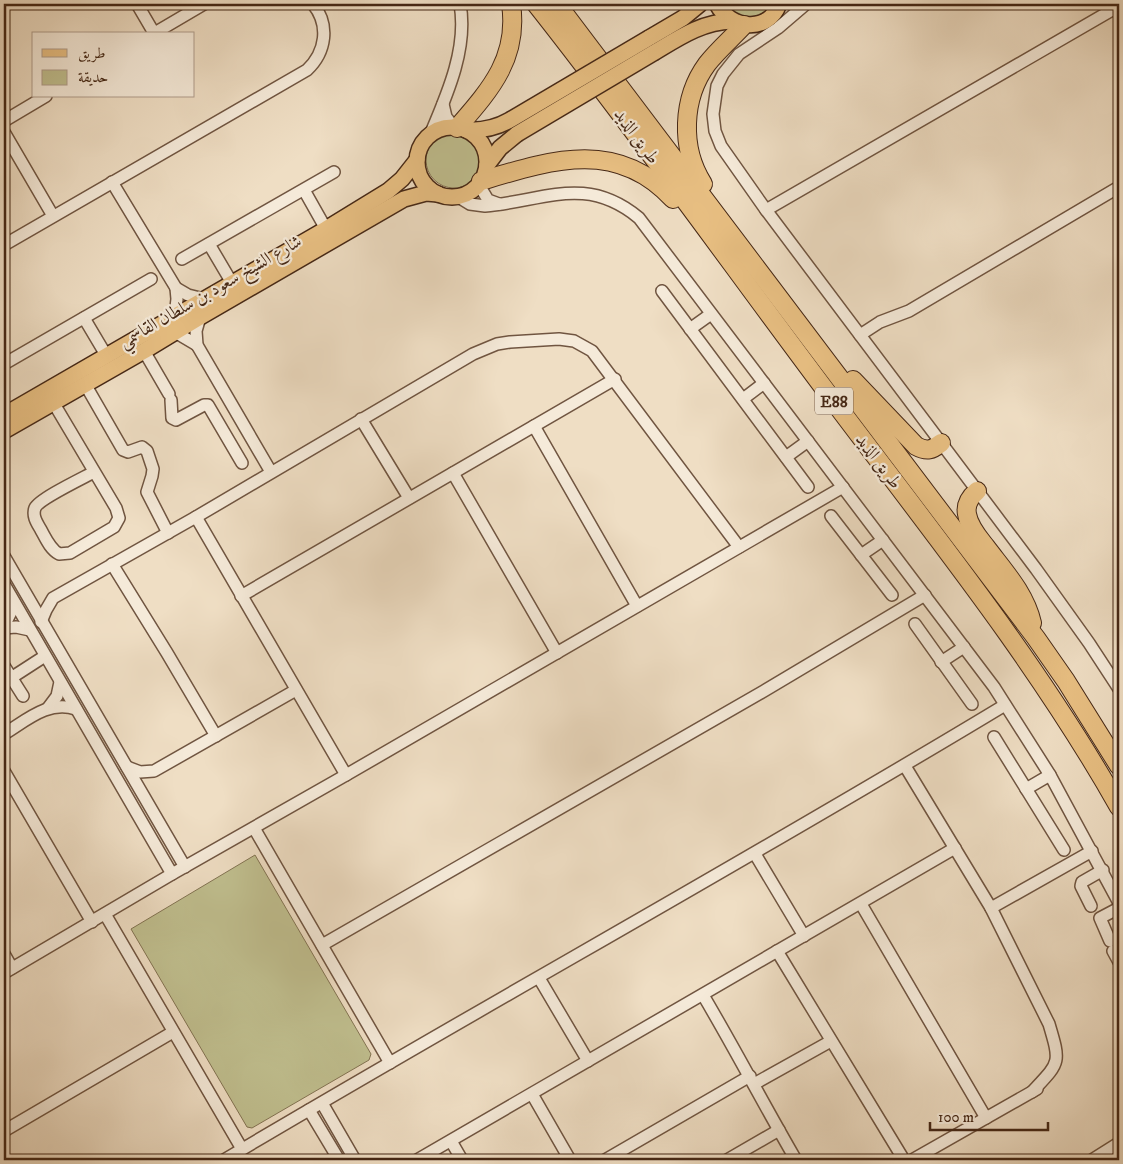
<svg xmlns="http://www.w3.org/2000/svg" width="1123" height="1164" viewBox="0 0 1123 1164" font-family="'IM FELL DW Pica',Amiri,serif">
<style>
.green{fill:#c0bf8f;stroke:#827352}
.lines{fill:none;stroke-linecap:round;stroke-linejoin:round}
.minor-casing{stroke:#705541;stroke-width:14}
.major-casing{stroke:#452715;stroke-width:18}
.highway-casing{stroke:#452715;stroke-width:20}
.minor{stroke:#f5ead9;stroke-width:11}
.major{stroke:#e8bf82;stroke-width:15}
.highway{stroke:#e8bf82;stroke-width:18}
.major-bridge-casing{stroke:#452715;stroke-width:18;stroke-linecap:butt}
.major-bridge{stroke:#e8bf82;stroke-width:15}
.labels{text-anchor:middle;stroke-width:4.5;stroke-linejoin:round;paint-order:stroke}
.shield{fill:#f5ead9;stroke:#7a6250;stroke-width:1}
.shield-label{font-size:16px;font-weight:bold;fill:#452715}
.street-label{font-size:18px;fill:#452715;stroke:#f5ead9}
</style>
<rect width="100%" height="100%" fill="#efdec4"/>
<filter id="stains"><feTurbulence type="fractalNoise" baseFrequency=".004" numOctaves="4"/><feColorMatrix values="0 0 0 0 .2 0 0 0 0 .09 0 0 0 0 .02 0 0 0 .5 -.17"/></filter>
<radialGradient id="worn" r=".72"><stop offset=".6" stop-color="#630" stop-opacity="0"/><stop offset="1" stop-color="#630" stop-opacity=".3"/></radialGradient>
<!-- green -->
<g class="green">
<path d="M 725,4 L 773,4 C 758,21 740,21 725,4 Z"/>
<circle cx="454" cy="160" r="28"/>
<path d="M 255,855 L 371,1054 L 369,1060 L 252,1128 L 247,1127 L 131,929 Z"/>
</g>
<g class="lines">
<!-- minor casing -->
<g class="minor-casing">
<g id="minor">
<path d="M 137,4 L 154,33"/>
<path d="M 806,4 L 778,28 L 739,54 L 723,74 L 717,86 L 713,114 L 715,131 L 721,146 L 766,210 L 1036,569 L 1089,643 L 1119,689"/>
<path d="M 153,34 L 204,4"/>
<path d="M 443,104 L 446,117 L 454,127"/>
<path d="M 4,121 L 46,96"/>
<path d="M 4,132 L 53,216"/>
<path d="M 430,135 C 447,95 468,48 460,4"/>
<path d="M 112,182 L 176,288 L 188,295 L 204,299"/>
<path d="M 479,185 L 488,200 L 499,204"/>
<path d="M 304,190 L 326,229"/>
<path d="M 457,196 L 470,204 L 485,206 C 544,201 586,174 639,218 L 994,687 L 1050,775 L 1119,903"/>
<path d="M 766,210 L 1119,6"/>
<path d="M 209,244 L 232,283"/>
<path d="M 4,245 L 307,70 C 326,52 330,25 313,4"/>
<path d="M 182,259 L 334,172"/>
<path d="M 662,291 L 808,487"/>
<path d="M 175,316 L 177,299 L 176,288"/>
<path d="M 200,317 L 196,331 L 197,345 L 271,472"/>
<path d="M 84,318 L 106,355"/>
<path d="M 690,329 L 711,314"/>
<path d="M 175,332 L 197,345"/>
<path d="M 860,335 L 880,322 L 909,311 L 1119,187"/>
<path d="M 144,351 L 169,394"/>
<path d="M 4,364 L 151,279"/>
<path d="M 85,384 L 123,450 L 128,452 L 142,447 L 147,451 L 153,469 L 152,476 L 147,492 L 168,533"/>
<path d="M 743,399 L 764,383"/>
<path d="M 171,400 L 172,418 L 176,420 L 204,405 L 208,405 L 242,463"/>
<path d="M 53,402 L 116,508 L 119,518 L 114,527 L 70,553 L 59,554 C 50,549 46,539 41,530 C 37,523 32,516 35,508 C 39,499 83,478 94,472"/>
<path d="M 361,419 L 409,498"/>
<path d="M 534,426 L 637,606"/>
<path d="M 786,457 L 808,441"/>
<path d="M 453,473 L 557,653"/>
<path d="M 831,516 L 892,595"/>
<path d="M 196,517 L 346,775"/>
<path d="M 861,555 L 883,540"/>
<path d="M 4,556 L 185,867"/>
<path d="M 112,564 L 167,653 L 216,736"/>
<path d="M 4,584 L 172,874"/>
<path d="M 241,596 L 615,379"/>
<path d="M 41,622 L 46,610 L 53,598 L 196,517 L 473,354 L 497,344 L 510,342 L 559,339 L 574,341 L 592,351 L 739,547"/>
<path d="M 915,624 L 972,704"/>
<path d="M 4,626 L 15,604"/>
<path d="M 4,628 L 16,627 L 30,630"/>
<path d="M 941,662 L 964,647"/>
<path d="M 4,666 L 23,696"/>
<path d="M 11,678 L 45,656"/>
<path d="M 48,708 L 57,696 L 60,682"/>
<path d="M 4,734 C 27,720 48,700 76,709"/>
<path d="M 994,737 L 1064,850"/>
<path d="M 905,766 L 991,908 L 1049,1024 C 1061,1064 1060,1062 1032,1092"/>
<path d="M 127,767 L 140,772 L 154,771 L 296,690"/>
<path d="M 4,771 L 92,922"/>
<path d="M 1026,789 L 1050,775"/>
<path d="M 254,828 L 390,1063"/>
<path d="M 755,854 L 804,936"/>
<path d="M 861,904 L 986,1118"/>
<path d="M 1091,906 L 1081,886 L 1082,882 L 1103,870"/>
<path d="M 991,908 L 1092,851"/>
<path d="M 105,914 L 242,1149"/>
<path d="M 1110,941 L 1100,918 L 1119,908"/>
<path d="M 322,945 L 764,691 L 925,595"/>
<path d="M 777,951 L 904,1160"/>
<path d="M 1113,951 L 1119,962"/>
<path d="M 4,954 L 12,968"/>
<path d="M 4,973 L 172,874 L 346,775 L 843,487"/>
<path d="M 539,978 L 588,1061"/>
<path d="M 703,995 C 735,1049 764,1105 796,1160"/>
<path d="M 754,1084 L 831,1041"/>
<path d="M 532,1094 L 570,1160"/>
<path d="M 322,1103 L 355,1160"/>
<path d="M 309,1110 L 339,1160"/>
<path d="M 4,1131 L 173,1032"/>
<path d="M 451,1141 L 462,1160"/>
<path d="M 224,1160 C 483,1006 747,861 1005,705"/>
<path d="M 417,1160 L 955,848"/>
<path d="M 605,1160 L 750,1076"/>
<path d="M 727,1160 L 779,1130"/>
<path d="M 912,1160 L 1037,1089"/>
<path d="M 1092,1160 L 1119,1143"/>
</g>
</g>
<!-- major casing -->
<g class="major-casing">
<g id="major">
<path d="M 717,4 C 730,29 768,34 779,4"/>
<path d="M 649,38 L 683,18 L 700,4"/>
<path d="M 655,52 C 680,37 702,22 732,21"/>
<circle cx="452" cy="162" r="35"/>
<path d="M 466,130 C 483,131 496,128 510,120"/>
<path d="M 487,165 L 500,148 L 517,134"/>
<path d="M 4,415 L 326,229 L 388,191 L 402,179 L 417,160"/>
<path d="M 4,431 L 144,351 L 200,317 L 404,199 L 426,193 L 438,194"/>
</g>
</g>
<!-- highway casing -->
<g class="highway-casing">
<g id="highway">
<path d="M 536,4 C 638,133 733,267 832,399 C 932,532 1037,662 1119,807"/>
<path d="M 557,4 L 1036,638 L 1066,681 L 1119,766"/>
<path d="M 457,128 C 490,90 519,58 511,4"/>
<path d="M 481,181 C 551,160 617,138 673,199"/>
<path d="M 703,184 C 680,148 682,98 707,64 C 718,50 732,38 744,25"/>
<path d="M 853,380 L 916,446 C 927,452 932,450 941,443"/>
<path d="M 977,491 C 970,497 965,504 967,514 C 969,527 979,538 986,547 C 1004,571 1025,593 1032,623"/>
</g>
</g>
<!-- minor -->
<use href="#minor" class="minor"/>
<!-- major -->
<use href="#major" class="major"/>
<!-- highway -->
<use href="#highway" class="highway"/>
<!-- major-bridge casing -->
<g class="major-bridge-casing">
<g id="major-bridge">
<path d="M 510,120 L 649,38"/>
<path d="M 517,134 L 655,52"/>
</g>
</g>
<!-- major-bridge -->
<use href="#major-bridge" class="major-bridge"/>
</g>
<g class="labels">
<!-- shield labels -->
<rect class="shield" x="815" y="387.5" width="38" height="27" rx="4"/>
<g class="shield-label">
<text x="834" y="407">E88</text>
</g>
<!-- street labels -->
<g class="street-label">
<text transform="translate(637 136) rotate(54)" y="6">طريق الذيد</text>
<text transform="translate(210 291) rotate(-30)" y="6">شارع الشيخ سعود بن سلطان القاسمي</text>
<text transform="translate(879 461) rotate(53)" y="6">طريق الذيد</text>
</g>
</g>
<!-- margin -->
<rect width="1123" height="1164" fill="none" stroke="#efdec4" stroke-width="20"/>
<rect x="5" y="5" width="1113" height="1154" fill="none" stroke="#452715" stroke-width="2.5"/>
<rect x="10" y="10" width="1103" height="1144" fill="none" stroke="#452715"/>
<!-- legend -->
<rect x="32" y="32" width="162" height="65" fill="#f5ead9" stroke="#af9c8b"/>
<rect x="42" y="49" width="25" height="8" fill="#e8bf82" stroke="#af9c8b"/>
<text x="78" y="58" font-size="15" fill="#452715">طريق</text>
<rect x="42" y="70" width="25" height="15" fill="#c0bf8f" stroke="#af9c8b"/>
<text x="78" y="82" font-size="15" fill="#452715">حديقة</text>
<!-- scale -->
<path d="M930 1122v8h118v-8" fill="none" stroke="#452715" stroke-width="2.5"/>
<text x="938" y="1122" font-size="15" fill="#452715" stroke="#f5ead9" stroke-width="4" paint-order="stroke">100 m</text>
<rect width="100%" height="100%" filter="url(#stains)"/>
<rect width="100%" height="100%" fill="url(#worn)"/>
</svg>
